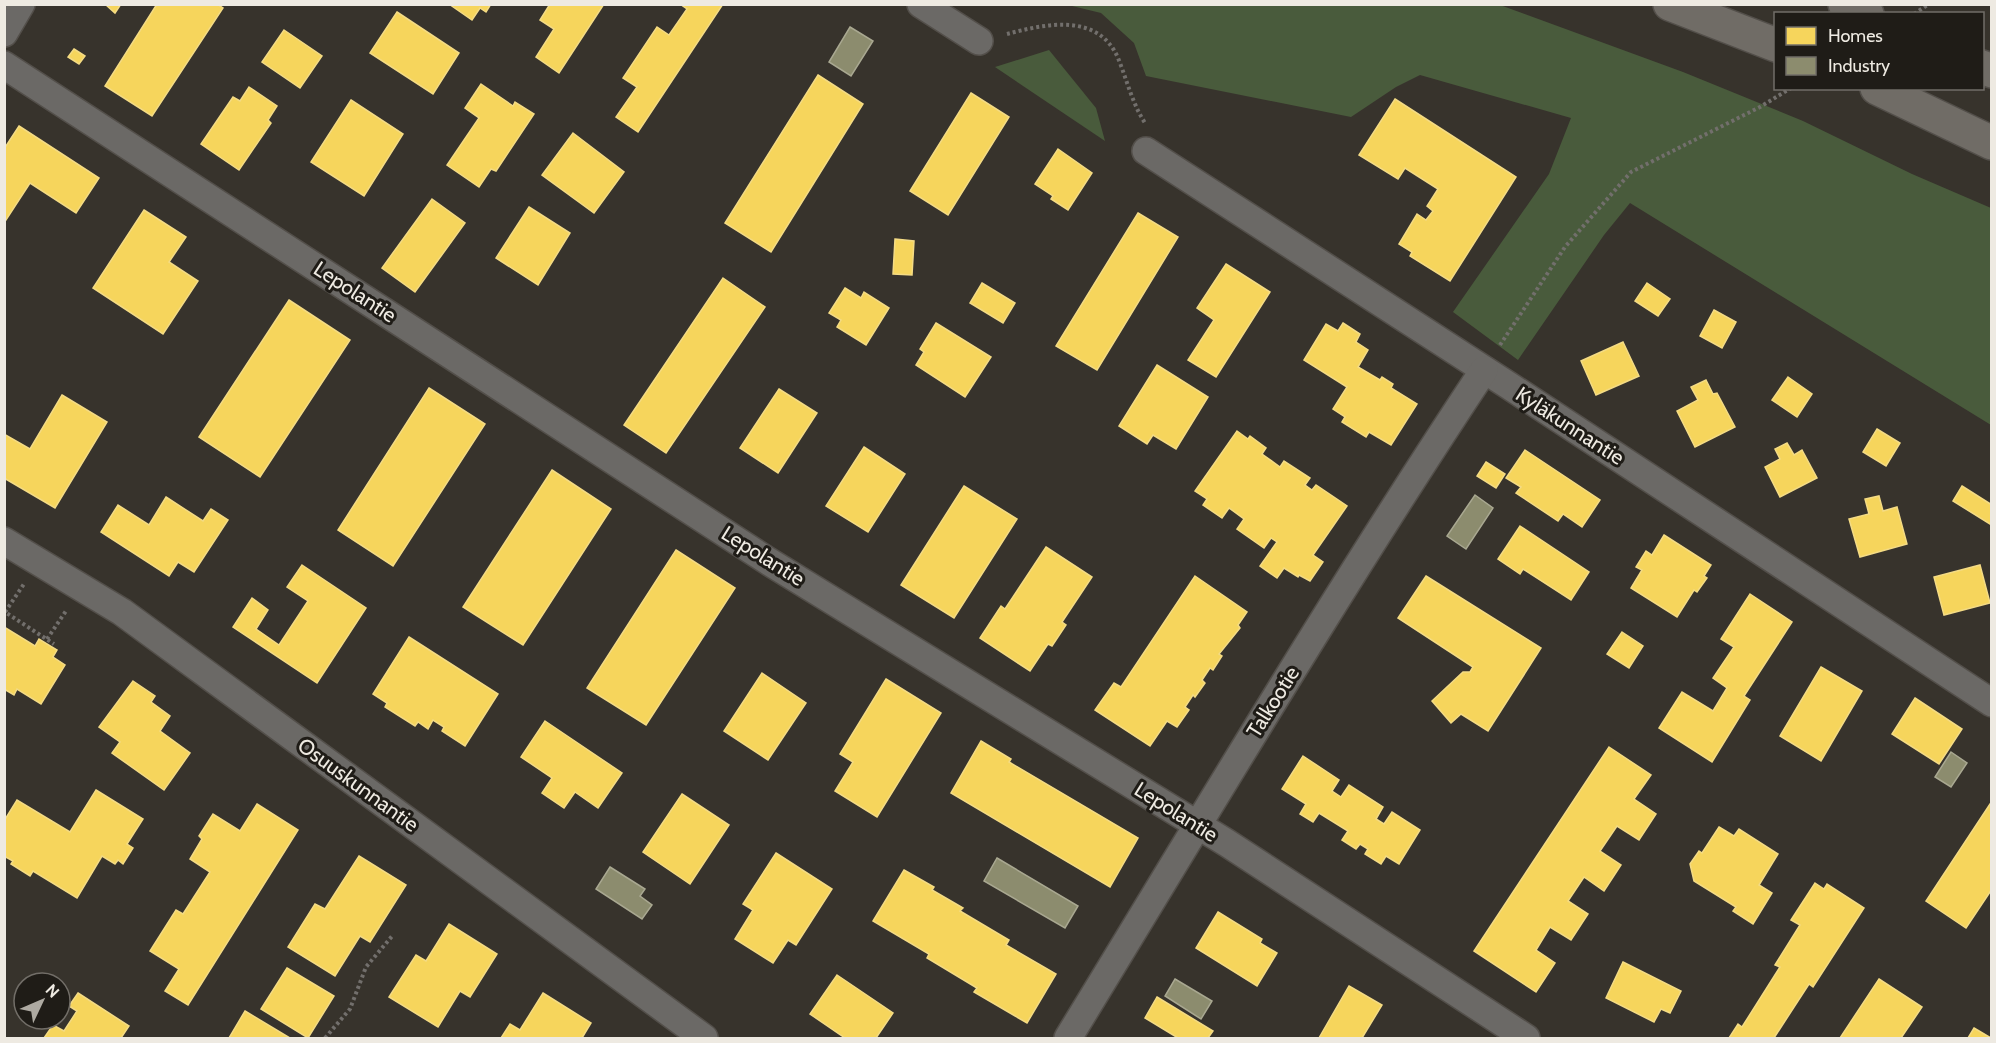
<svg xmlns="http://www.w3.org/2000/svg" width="1996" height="1043" viewBox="0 0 1996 1043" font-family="Cabin,sans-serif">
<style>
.green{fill:#495b3c}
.homes{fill:#f6d55c;stroke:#f4db84;stroke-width:1.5}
.industry{fill:#8c8c6e;stroke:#a9a891;stroke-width:1.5}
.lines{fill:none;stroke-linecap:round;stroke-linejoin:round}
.minor-casing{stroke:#534f4a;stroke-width:30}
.trunk-casing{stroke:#534f4a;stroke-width:36}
.path{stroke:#726f6c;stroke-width:4;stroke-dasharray:3 3;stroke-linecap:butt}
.minor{stroke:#6b6966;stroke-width:27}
.trunk{stroke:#706c66;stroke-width:33}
.labels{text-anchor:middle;stroke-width:6;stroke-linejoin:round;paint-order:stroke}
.street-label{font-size:21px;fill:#eeeae2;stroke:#1f1c17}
</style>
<rect width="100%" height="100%" fill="#37332c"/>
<!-- green -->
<g class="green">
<path d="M 1068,5 L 1500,5 L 1683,72 L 1803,121 L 1912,174 L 1991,208 L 1991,425 L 1630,203 L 1604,235 L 1518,360 L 1453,312 L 1549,174 L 1571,118 L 1420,75 L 1396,87 L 1351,117 L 1146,76 L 1134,43 L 1101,13 Z"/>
<path d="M 1049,50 L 1096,108 L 1105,141 L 995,67 Z"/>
</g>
<!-- homes -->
<g class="homes">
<path d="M 105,4 L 121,4 L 115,13 Z"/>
<path d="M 157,4 L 217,4 L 223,8 L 152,116 L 105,86 Z"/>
<path d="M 449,4 L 491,4 L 486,12 L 480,8 L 472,20 Z"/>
<path d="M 550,4 L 604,4 L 559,73 L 536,57 L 554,29 L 540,20 Z"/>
<path d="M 680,4 L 723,4 L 638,132 L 616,117 L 637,87 L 623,78 L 657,27 L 669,35 L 687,9 Z"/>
<path d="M 397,12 L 459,53 L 433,94 L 370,53 Z"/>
<path d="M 284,30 L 322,56 L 300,88 L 262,62 Z"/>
<path d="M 74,49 L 85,56 L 79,64 L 68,57 Z"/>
<path d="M 818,75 L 863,104 L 771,252 L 725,223 Z"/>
<path d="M 481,84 L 513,106 L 515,102 L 534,114 L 496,171 L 491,169 L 479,187 L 447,165 L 479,118 L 465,108 Z"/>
<path d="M 249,87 L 277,106 L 268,120 L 271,123 L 239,170 L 201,144 L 233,97 L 240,101 Z"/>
<path d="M 971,93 L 1009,117 L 948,215 L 910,191 Z"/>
<path d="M 1395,99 L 1516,177 L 1450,281 L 1410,256 L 1412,252 L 1399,244 L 1417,214 L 1426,220 L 1433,211 L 1427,206 L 1438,189 L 1405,168 L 1398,179 L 1359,155 Z"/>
<path d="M 351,100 L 403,134 L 364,196 L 311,162 Z"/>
<path d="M 19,126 L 99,178 L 76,213 L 30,183 L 4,223 L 4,149 Z"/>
<path d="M 573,133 L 624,172 L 594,213 L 542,175 Z"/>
<path d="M 1058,149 L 1092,173 L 1068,210 L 1051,199 L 1053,196 L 1035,184 Z"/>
<path d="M 432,199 L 465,223 L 415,292 L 382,268 Z"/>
<path d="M 529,207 L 570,233 L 538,285 L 496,258 Z"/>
<path d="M 144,210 L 186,237 L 169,262 L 198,281 L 163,334 L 93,288 Z"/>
<path d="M 1138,213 L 1178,237 L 1097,370 L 1056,346 Z"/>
<path d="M 895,239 L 914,241 L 912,275 L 893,274 Z"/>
<path d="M 1226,264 L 1270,292 L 1216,377 L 1188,360 L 1214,320 L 1197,308 Z"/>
<path d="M 723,278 L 765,307 L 666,453 L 624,425 Z"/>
<path d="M 982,283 L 1015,303 L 1003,323 L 970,303 Z"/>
<path d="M 1647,283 L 1670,299 L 1658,316 L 1635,301 Z"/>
<path d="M 845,288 L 861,298 L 864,292 L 889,308 L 866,345 L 837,327 L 841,320 L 829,313 Z"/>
<path d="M 289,300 L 350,340 L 260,477 L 199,437 Z"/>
<path d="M 1714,310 L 1736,322 L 1722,348 L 1700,336 Z"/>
<path d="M 936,323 L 991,357 L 965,397 L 916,365 L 924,352 L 920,349 Z"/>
<path d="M 1343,323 L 1360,334 L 1356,342 L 1368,350 L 1358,367 L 1380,380 L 1382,377 L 1393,384 L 1391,388 L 1417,404 L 1391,445 L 1369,432 L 1366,437 L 1342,422 L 1345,417 L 1333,409 L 1347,387 L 1304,360 L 1326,324 L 1338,331 Z"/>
<path d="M 1623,342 L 1639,376 L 1596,395 L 1581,361 Z"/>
<path d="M 1157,365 L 1208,397 L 1176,449 L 1153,435 L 1147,444 L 1119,426 Z"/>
<path d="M 1788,377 L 1812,394 L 1797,417 L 1772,400 Z"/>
<path d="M 1706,380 L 1713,394 L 1717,393 L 1735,427 L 1695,447 L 1677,411 L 1698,400 L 1691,387 Z"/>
<path d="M 429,388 L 485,424 L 393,566 L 338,530 Z"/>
<path d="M 779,389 L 817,413 L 778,473 L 740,448 Z"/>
<path d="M 62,395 L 107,422 L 55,508 L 4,478 L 4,434 L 30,449 Z"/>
<path d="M 1877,429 L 1900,443 L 1886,466 L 1863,452 Z"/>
<path d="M 1237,431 L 1248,439 L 1250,436 L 1266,448 L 1262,454 L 1280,467 L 1284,461 L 1310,478 L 1305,485 L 1312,490 L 1316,485 L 1347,506 L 1313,555 L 1323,562 L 1310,581 L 1299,575 L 1298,577 L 1284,568 L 1277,578 L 1260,566 L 1277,542 L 1271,538 L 1264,548 L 1237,529 L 1244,519 L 1229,508 L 1222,518 L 1203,505 L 1207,499 L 1195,491 Z"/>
<path d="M 1787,443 L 1794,455 L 1802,450 L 1817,478 L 1780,497 L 1765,467 L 1780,459 L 1775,449 Z"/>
<path d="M 864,447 L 905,474 L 868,532 L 826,506 Z"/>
<path d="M 1525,450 L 1600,500 L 1582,527 L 1563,514 L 1558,521 L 1516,493 L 1521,487 L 1506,478 Z"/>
<path d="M 1486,462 L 1505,474 L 1496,488 L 1477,476 Z"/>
<path d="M 552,470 L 611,509 L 523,645 L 463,607 Z"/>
<path d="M 964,486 L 1017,519 L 954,618 L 901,585 Z"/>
<path d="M 1962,486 L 1992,505 L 1992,522 L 1990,524 L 1953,501 Z"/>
<path d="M 1879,496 L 1883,511 L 1897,507 L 1907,544 L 1860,557 L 1849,519 L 1869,514 L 1865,499 Z"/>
<path d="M 166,497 L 203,521 L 211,509 L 228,520 L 194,572 L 178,562 L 169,576 L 101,532 L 118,505 L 149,525 Z"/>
<path d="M 1520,526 L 1589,572 L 1571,600 L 1523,569 L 1520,574 L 1498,559 Z"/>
<path d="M 1664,535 L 1711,565 L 1704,576 L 1707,578 L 1697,592 L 1694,590 L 1677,617 L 1631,588 L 1642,570 L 1636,567 L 1646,551 L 1652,555 Z"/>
<path d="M 1046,547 L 1092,577 L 1062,622 L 1066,625 L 1052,646 L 1048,644 L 1030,671 L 980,638 L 1001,606 L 1005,609 Z"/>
<path d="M 676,550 L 735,588 L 646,725 L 587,688 Z"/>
<path d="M 302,565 L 366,608 L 317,683 L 233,627 L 252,598 L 268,610 L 256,629 L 279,645 L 308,601 L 287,587 Z"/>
<path d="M 1980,565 L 1990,603 L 1944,615 L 1934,577 Z"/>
<path d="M 1195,576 L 1247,612 L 1238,625 L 1240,628 L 1219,654 L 1222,656 L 1213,670 L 1210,668 L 1202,680 L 1205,683 L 1195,697 L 1193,695 L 1185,707 L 1189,710 L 1177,727 L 1167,721 L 1150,746 L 1095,710 L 1114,683 L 1121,687 Z"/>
<path d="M 1426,576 L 1541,648 L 1488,731 L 1461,714 L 1451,723 L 1432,701 L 1463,672 L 1470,672 L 1473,667 L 1398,618 Z"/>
<path d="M 1750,594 L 1792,622 L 1744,696 L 1750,700 L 1712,762 L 1659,728 L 1682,692 L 1713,711 L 1727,688 L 1713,678 L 1734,647 L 1721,639 Z"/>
<path d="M 4,627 L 35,646 L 39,639 L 57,650 L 53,657 L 65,665 L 41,704 L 17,689 L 14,695 L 4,689 Z"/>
<path d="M 1622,632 L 1643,646 L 1629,668 L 1607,654 Z"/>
<path d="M 409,637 L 498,694 L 465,746 L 442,731 L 444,727 L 433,720 L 428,729 L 418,722 L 415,726 L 385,707 L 387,703 L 373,694 Z"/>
<path d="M 1821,667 L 1862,691 L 1821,761 L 1780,736 Z"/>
<path d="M 762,673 L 806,703 L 768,760 L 724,731 Z"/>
<path d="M 886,679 L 941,713 L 877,817 L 835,791 L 853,762 L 840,754 Z"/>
<path d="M 133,681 L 155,696 L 151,702 L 170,716 L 160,731 L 190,753 L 164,790 L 112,753 L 120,742 L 99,727 Z"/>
<path d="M 1915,698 L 1962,729 L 1939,764 L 1892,734 Z"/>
<path d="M 545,721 L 622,773 L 598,808 L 575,792 L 564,808 L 542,793 L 552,778 L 521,757 Z"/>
<path d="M 981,741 L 1011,759 L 1009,762 L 1138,838 L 1110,887 L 951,793 Z"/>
<path d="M 1609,747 L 1651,775 L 1634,799 L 1656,814 L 1639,840 L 1617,826 L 1600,851 L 1621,865 L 1604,891 L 1584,877 L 1568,901 L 1588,914 L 1571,940 L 1550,927 L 1536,950 L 1555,963 L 1536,992 L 1474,951 Z"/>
<path d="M 1303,756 L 1339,780 L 1332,791 L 1341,797 L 1349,785 L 1383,807 L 1376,819 L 1384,824 L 1392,812 L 1420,830 L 1399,864 L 1386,856 L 1381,864 L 1365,854 L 1368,849 L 1360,844 L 1356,849 L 1342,840 L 1348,831 L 1319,813 L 1313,822 L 1300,814 L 1306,804 L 1282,789 Z"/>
<path d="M 96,790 L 143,819 L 127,844 L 133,848 L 123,864 L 118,860 L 115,864 L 102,856 L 77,898 L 33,871 L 30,876 L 11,864 L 13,861 L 4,856 L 4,821 L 17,800 L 70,832 Z"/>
<path d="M 682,794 L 729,825 L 690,884 L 643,852 Z"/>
<path d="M 1992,801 L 1992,889 L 1966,928 L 1926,901 Z"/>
<path d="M 257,804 L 298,830 L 188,1005 L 165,991 L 179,969 L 150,951 L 176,910 L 183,914 L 210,872 L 190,859 L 202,839 L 199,836 L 213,814 L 240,831 Z"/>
<path d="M 1719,827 L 1734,836 L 1739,829 L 1778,854 L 1759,885 L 1772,893 L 1753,924 L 1733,911 L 1736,907 L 1694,881 L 1690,864 L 1699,851 L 1702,853 Z"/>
<path d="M 776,853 L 832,889 L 796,945 L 788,940 L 773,963 L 735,939 L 753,910 L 743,904 Z"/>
<path d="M 359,856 L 406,885 L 370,942 L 360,936 L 335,976 L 288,947 L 315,904 L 325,909 Z"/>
<path d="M 904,870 L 934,887 L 932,890 L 963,908 L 960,911 L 1009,940 L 1006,945 L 1056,974 L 1027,1023 L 974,992 L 977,988 L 927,958 L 929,954 L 873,921 Z"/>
<path d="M 1815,883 L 1824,889 L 1827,884 L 1864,908 L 1813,987 L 1809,984 L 1774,1038 L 1729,1038 L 1738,1024 L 1742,1027 L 1780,967 L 1775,965 L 1800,925 L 1791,920 Z"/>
<path d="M 1218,912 L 1262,939 L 1260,943 L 1277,953 L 1257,986 L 1196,948 Z"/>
<path d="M 449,924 L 497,954 L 470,997 L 460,991 L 438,1027 L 389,997 L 416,955 L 426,961 Z"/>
<path d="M 1623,962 L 1681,991 L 1670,1013 L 1661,1009 L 1654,1022 L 1606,998 Z"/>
<path d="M 287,968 L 334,996 L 308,1038 L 261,1009 Z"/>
<path d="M 837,975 L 893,1013 L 876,1038 L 845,1038 L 810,1014 Z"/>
<path d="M 1879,979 L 1922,1007 L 1901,1038 L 1840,1038 Z"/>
<path d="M 1349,986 L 1382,1005 L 1362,1038 L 1319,1038 Z"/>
<path d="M 78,993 L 129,1026 L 121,1038 L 44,1038 L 53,1025 L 64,1031 L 77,1011 L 69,1006 Z"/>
<path d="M 543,993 L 591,1023 L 582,1038 L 501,1038 L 510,1024 L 520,1030 Z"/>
<path d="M 1157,997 L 1213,1031 L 1208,1038 L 1178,1038 L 1145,1018 Z"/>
<path d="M 245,1011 L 290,1038 L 229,1038 Z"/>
<path d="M 1974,1028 L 1991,1038 L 1968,1038 Z"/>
</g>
<!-- industry -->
<g class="industry">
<path d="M 850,27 L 873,41 L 851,76 L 829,62 Z"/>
<path d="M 1475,495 L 1493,508 L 1466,549 L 1447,536 Z"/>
<path d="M 1951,752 L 1967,763 L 1951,787 L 1935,777 Z"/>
<path d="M 997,858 L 1078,906 L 1065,928 L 984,881 Z"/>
<path d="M 610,867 L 645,889 L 640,896 L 652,905 L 642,919 L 596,889 Z"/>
<path d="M 1175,979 L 1212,1001 L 1201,1019 L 1165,996 Z"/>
</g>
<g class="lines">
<!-- minor casing -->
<g class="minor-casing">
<g id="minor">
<path d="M 921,4 L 979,41"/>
<path d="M 4,33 L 21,4"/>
<path d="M 4,65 L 768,561 L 1227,843 L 1526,1038"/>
<path d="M 1146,151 L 1508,385 L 1992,703"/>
<path d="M 4,541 L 122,612 L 704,1038"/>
<path d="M 1068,1038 C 1205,814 1339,588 1484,370"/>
</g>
</g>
<!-- trunk casing -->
<g class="trunk-casing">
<g id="trunk">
<path d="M 1670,4 L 1776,45"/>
<path d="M 1845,4 L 1867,14"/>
<path d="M 1982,67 L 1992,71"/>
<path d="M 1877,88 L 1992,143"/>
</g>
</g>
<!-- path -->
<g class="path">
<path d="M 1914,14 L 1929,4"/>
<path d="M 1007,34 C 1045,24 1098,12 1118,58 C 1127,80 1132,103 1145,123"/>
<path d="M 1500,345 L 1565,247 L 1631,172 L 1760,107 L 1791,88"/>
<path d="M 4,609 L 5,612 L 54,644"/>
<path d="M 5,612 L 24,584"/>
<path d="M 47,639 L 66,611"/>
<path d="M 325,1038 L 350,1009 L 366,967 L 393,935"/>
</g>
<!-- minor -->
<use href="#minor" class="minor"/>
<!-- trunk -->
<use href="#trunk" class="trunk"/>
</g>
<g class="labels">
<!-- street labels -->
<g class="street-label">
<text transform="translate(355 292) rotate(33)" y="7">Lepolantie</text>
<text transform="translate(1570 426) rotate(33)" y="7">Kyläkunnantie</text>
<text transform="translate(763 556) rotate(32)" y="7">Lepolantie</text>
<text transform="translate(1273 702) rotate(-58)" y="7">Talkootie</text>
<text transform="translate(358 785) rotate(36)" y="7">Osuuskunnantie</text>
<text transform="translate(1176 812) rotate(32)" y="7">Lepolantie</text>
</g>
</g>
<!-- border -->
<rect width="1996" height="1043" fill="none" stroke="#eeeae2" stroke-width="12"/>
<!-- legend -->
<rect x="1774" y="12" width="210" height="78" fill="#1f1c17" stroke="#726e68" stroke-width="1.5"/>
<rect x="1786" y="27" width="30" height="18" fill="#f6d55c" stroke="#726e68" stroke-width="1.5"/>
<text x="1828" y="42" font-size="18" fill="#eeeae2">Homes</text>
<rect x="1786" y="57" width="30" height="18" fill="#8c8c6e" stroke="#726e68" stroke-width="1.5"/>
<text x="1828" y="72" font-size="18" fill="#eeeae2">Industry</text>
<!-- north arrow -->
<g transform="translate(42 1001) rotate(46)"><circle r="28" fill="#1f1c17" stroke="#726e68" stroke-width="1.5"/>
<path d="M0-4.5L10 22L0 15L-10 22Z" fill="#aeaaa2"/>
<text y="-9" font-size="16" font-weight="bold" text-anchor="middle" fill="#eeeae2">N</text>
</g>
</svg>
